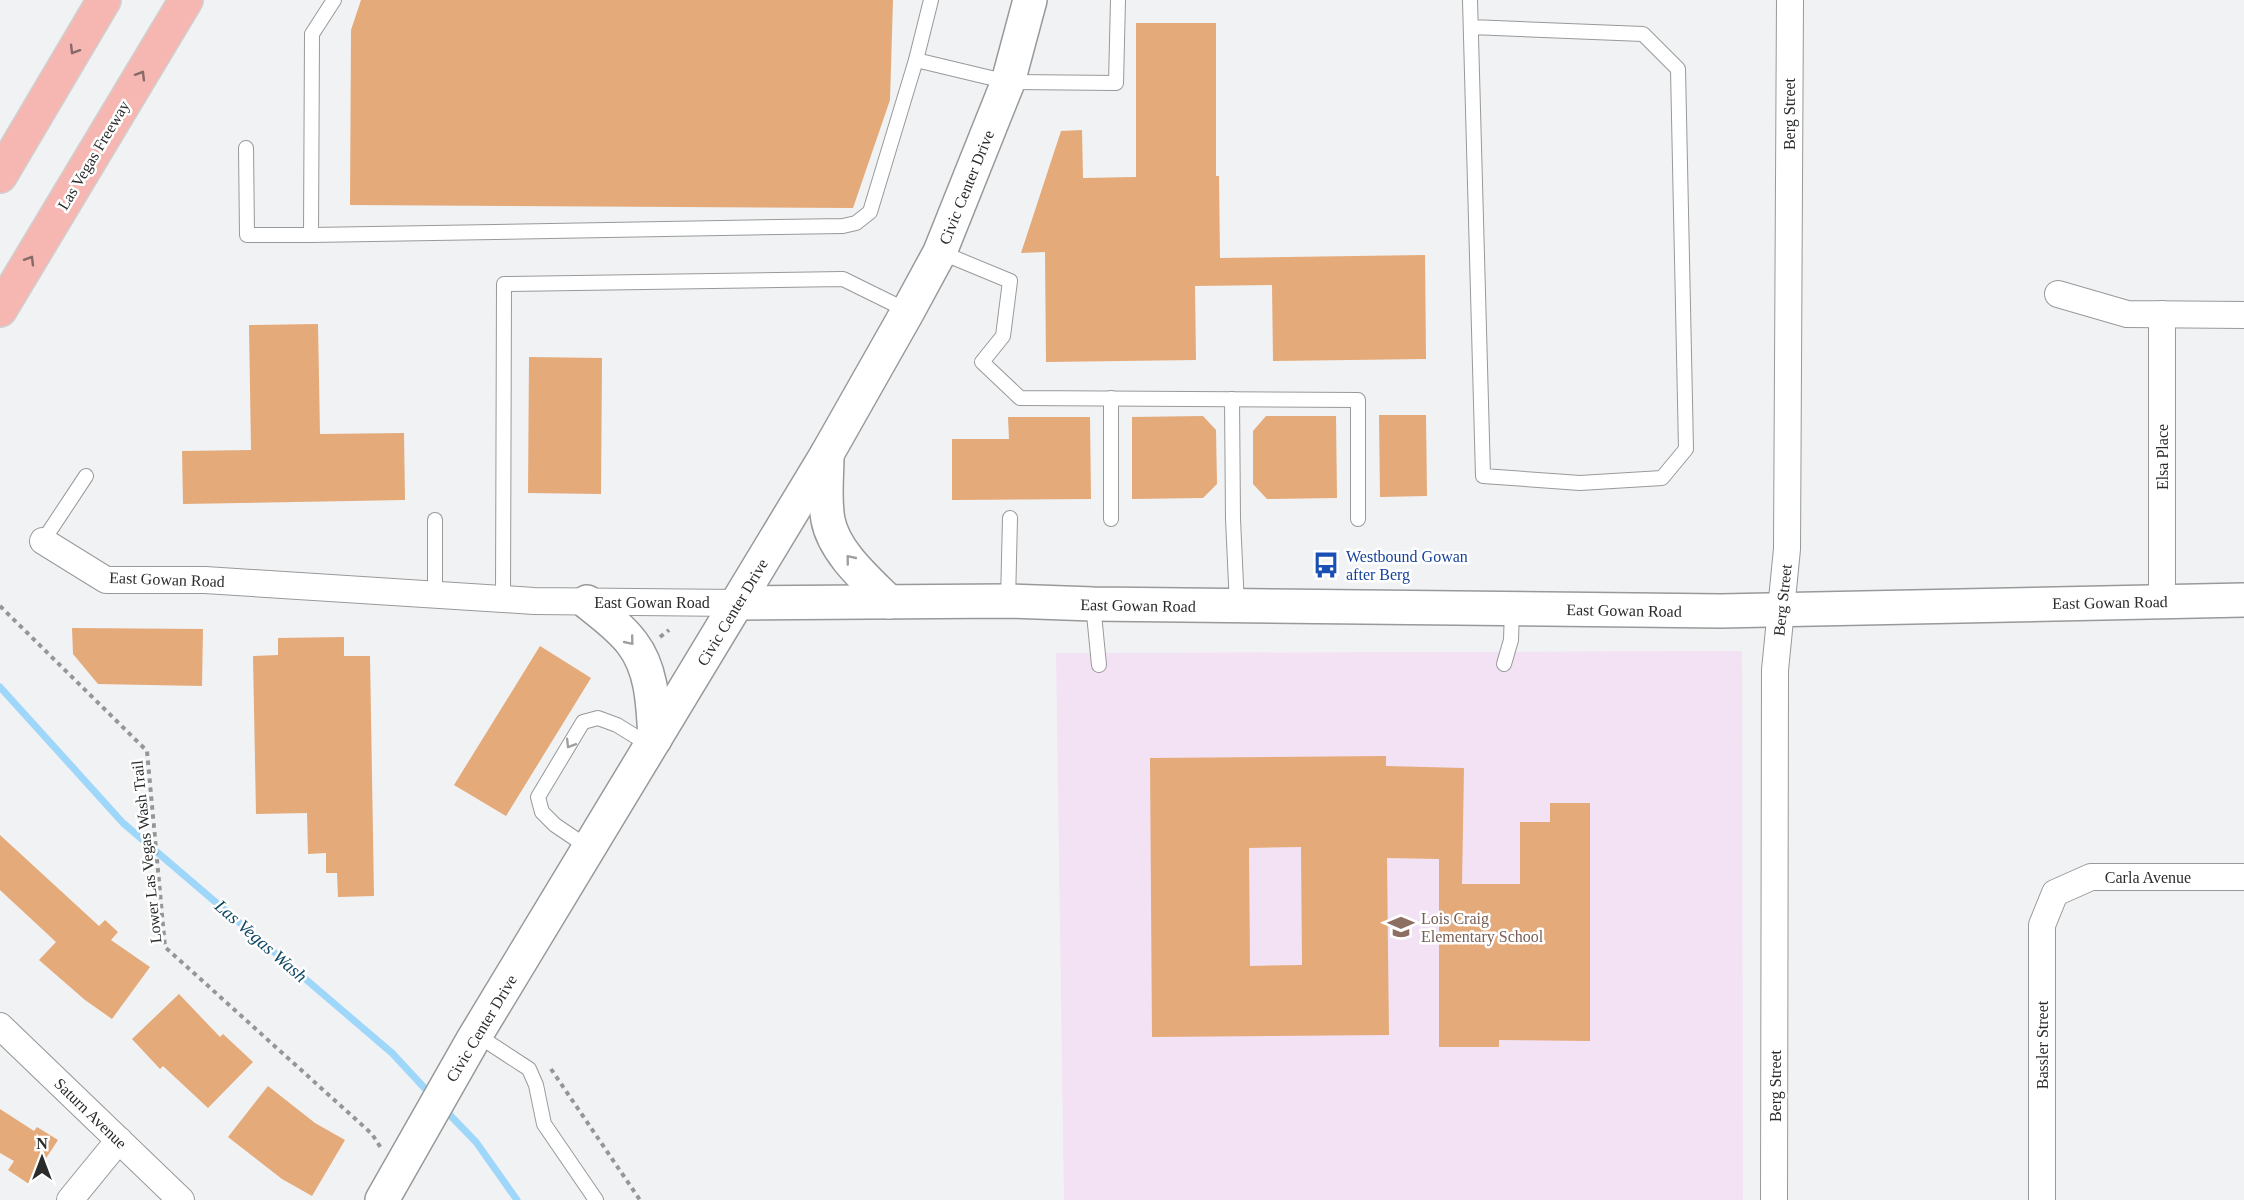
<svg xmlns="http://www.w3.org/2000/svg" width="2244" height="1200" viewBox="0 0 2244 1200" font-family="'Times New Roman',serif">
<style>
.education{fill:#f3e2f3}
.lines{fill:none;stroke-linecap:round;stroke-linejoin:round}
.stream{stroke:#9fd7fa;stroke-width:7}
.building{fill:#e4aa79;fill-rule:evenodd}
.lane-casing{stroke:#98999a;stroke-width:16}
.street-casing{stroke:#98999a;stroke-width:28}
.secondary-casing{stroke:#98999a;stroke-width:36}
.highway-casing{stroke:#d0d0d0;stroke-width:36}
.path{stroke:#959697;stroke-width:4;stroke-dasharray:4.5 4.5;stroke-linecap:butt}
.lane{stroke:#fff;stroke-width:14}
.street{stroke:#fff;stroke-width:26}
.secondary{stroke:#fff;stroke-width:33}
.highway{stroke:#f6b6b1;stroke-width:33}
.oneway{stroke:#866a67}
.oneway2{stroke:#9fa0a0}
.labels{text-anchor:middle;stroke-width:5;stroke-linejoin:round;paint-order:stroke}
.street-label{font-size:16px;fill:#2a2b2b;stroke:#fff}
.transit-label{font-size:16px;fill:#164399;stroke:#fff;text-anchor:start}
.education-label{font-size:16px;fill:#785e54;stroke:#fff;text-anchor:start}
.water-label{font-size:18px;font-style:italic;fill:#0e4764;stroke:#fff}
</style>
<rect width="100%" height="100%" fill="#f1f2f4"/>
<!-- education -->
<path class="education" d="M 1742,651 L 1743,1200 L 1064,1200 L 1056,653 Z"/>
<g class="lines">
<!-- stream -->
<g class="stream">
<path d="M 0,687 L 123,823 L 392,1053 L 431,1095"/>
<path d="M 445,1110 L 476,1142 L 517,1200"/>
</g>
</g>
<!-- building -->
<g class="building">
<path d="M 361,0 L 893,0 L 890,100 L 853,208 L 350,205 L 351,30 Z"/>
<path d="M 1136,23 L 1216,23 L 1216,176 L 1219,176 L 1220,258 L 1425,255 L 1426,359 L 1273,361 L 1272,285 L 1195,286 L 1196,360 L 1046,362 L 1045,252 L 1021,253 L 1061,131 L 1082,130 L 1083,178 L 1136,177 Z"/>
<path d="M 318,324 L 320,434 L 404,433 L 405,500 L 183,504 L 182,451 L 251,450 L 249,325 Z"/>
<path d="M 529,357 L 602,358 L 601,494 L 528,493 Z"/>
<path d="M 1379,415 L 1426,415 L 1427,496 L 1380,497 Z"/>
<path d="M 1203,416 L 1216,430 L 1217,484 L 1203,498 L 1132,499 L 1132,417 Z"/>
<path d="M 1266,416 L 1336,416 L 1337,498 L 1267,499 L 1253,484 L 1253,431 Z"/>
<path d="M 1008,417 L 1090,417 L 1091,499 L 952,500 L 952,439 L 1009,439 Z"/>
<path d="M 72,628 L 203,629 L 202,686 L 98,684 L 73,654 Z"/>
<path d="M 344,637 L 344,656 L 370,656 L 374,896 L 338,897 L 337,873 L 326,873 L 326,853 L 308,854 L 307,813 L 256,814 L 253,656 L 278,655 L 278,638 Z"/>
<path d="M 540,646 L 591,678 L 506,816 L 454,785 Z"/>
<path d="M 1386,756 L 1386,766 L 1464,768 L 1462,884 L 1520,884 L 1520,822 L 1550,822 L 1550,803 L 1590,803 L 1590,1041 L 1499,1040 L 1499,1047 L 1439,1047 L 1439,859 L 1387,858 L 1389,1035 L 1152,1037 L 1150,758 ZM 1301,847 L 1302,965 L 1250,966 L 1249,848 Z"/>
<path d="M 0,835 L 99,926 L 105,920 L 118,932 L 111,940 L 150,967 L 112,1019 L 85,1000 L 39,960 L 56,942 L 0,890 Z"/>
<path d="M 179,994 L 220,1037 L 223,1034 L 253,1062 L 208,1108 L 163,1066 L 160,1069 L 132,1039 Z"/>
<path d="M 268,1086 L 315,1123 L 345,1140 L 312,1196 L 282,1179 L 228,1137 Z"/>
<path d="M 0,1109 L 34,1131 L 37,1127 L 58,1140 L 29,1184 L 8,1170 L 14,1161 L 0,1153 Z"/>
</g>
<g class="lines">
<!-- lane casing -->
<g class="lane-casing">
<g id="lane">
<path d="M 334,0 L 312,34 L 311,235 L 843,226 L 856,223 L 870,212 L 916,60 L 1008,82 L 1116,83 L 1118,0"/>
<path d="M 1470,0 L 1483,476 L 1580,483 L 1662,478 L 1686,449 L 1678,69 L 1643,34 L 1471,27"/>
<path d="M 916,60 L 931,0"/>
<path d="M 246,148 L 247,235 L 311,235"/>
<path d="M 940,252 L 1010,281 L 1003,336 L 982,362 L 1020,398 L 1358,400 L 1358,519"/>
<path d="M 1111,398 L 1111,519"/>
<path d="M 1232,399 L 1233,519 L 1237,606"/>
<path d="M 435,520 L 435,594"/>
<path d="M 43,541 L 86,476"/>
<path d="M 503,599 L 504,284 L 843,279 L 908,311"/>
<path d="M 1008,601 L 1010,518"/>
<path d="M 1093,604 L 1099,665"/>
<path d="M 1504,664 L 1511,640 L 1512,609"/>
<path d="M 589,848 L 555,825 L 542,812 L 538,797 L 583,722 L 598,718 L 617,725 L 651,746"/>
<path d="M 477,1035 L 529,1069 L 536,1085 L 544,1124 L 596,1200"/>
</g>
</g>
<!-- street casing -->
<g class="street-casing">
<g id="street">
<path d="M 2058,294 L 2127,314 L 2244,315"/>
<path d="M 2162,314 L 2162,601"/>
<path d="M 43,541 L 106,580 L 205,580 L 534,601 L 737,603"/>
<path d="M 0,1026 L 181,1200"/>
<path d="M 70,1200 L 119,1140"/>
<path d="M 1774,1200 L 1775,670 L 1787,549 L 1790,0"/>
<path d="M 2042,1200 L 2042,925 L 2055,893 L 2091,877 L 2244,877"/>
</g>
</g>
<!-- secondary casing -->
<g class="secondary-casing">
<g id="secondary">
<path d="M 827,454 C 827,476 824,499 828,520 C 834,552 867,580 889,602"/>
<path d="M 587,602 C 603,615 620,627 632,643 C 653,670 653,707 655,739"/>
<path d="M 737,603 L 1008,601 L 1093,604 L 1721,611 L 2244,600"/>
<path d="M 382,1200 L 474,1038 L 827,454 L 908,311 L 940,252 L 1008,82 L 1030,0"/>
</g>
</g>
<!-- highway casing -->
<g class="highway-casing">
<g id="highway">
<path d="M 0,176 L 104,0"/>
<path d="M 0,310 L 186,0"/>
</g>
</g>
<!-- path -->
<g class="path">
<path d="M 0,606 L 147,751 L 165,947 L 372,1134 L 381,1148"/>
<path d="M 660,637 L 669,630"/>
<path d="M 551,1069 L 640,1200"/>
</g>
<!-- lane -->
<use href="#lane" class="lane"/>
<!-- street -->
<use href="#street" class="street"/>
<!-- secondary -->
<use href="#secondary" class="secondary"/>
<!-- highway -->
<use href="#highway" class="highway"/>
</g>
<!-- one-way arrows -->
<defs><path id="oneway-chevron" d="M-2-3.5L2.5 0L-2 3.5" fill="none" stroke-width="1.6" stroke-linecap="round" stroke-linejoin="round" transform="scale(1.5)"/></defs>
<g class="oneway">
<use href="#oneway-chevron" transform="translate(74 50) rotate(121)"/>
<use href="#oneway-chevron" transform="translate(141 75) rotate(-59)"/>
<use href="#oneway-chevron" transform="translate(30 260) rotate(-59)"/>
</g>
<g class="oneway2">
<use href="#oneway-chevron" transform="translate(850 559) rotate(-129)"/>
<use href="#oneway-chevron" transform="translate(630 641) rotate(51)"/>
<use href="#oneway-chevron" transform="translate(570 744) rotate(121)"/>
</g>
<!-- icons -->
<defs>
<g id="bus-bare" transform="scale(2.07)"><path d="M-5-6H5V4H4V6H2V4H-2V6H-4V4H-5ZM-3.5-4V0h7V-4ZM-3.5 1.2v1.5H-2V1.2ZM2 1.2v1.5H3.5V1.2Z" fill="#1a4fb4" stroke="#fff" stroke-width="2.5" paint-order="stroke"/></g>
<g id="school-bare" transform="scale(2.07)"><path d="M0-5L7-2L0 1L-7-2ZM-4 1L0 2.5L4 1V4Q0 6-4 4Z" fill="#8d6e63" stroke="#fff" stroke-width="2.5" paint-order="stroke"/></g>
</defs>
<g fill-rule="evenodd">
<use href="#bus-bare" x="1326" y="565"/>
<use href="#school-bare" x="1401" y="927"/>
</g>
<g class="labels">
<!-- street labels -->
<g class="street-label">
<text transform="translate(1789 114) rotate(-90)" y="6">Berg Street</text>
<text transform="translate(93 155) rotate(-59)" y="6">Las Vegas Freeway</text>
<text transform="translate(966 187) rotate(-68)" y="6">Civic Center Drive</text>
<text transform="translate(2162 457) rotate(-90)" y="6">Elsa Place</text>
<text transform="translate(167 579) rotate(2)" y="6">East Gowan Road</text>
<text transform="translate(1782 600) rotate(-84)" y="6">Berg Street</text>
<text x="652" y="608">East Gowan Road</text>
<text transform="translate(2110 602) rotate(-1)" y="6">East Gowan Road</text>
<text transform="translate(1138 605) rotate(1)" y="6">East Gowan Road</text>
<text transform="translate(1624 610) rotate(1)" y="6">East Gowan Road</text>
<text transform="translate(732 612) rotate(-59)" y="6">Civic Center Drive</text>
<text transform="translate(146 852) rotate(-96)" y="6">Lower Las Vegas Wash Trail</text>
<text x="2148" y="883">Carla Avenue</text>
<text transform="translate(481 1028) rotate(-59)" y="6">Civic Center Drive</text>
<text transform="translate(2042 1045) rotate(-90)" y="6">Bassler Street</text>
<text transform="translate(1775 1086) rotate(-90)" y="6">Berg Street</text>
<text transform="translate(91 1113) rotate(44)" y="6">Saturn Avenue</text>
</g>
<!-- transit labels -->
<g class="transit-label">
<text x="1346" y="562">Westbound Gowan<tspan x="1346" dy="18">after Berg</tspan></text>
</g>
<!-- education labels -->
<g class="education-label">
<text x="1421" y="924">Lois Craig<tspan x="1421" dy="18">Elementary School</tspan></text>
</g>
<!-- water labels -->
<g class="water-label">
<text transform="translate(261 941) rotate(41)" y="6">Las Vegas Wash</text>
</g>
</g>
<!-- north arrow -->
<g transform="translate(42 1158)" stroke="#ffffff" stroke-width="4.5" paint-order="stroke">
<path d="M0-4.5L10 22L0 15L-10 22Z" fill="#2a2b2b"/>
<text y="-9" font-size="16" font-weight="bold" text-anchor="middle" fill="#2a2b2b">N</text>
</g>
</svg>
